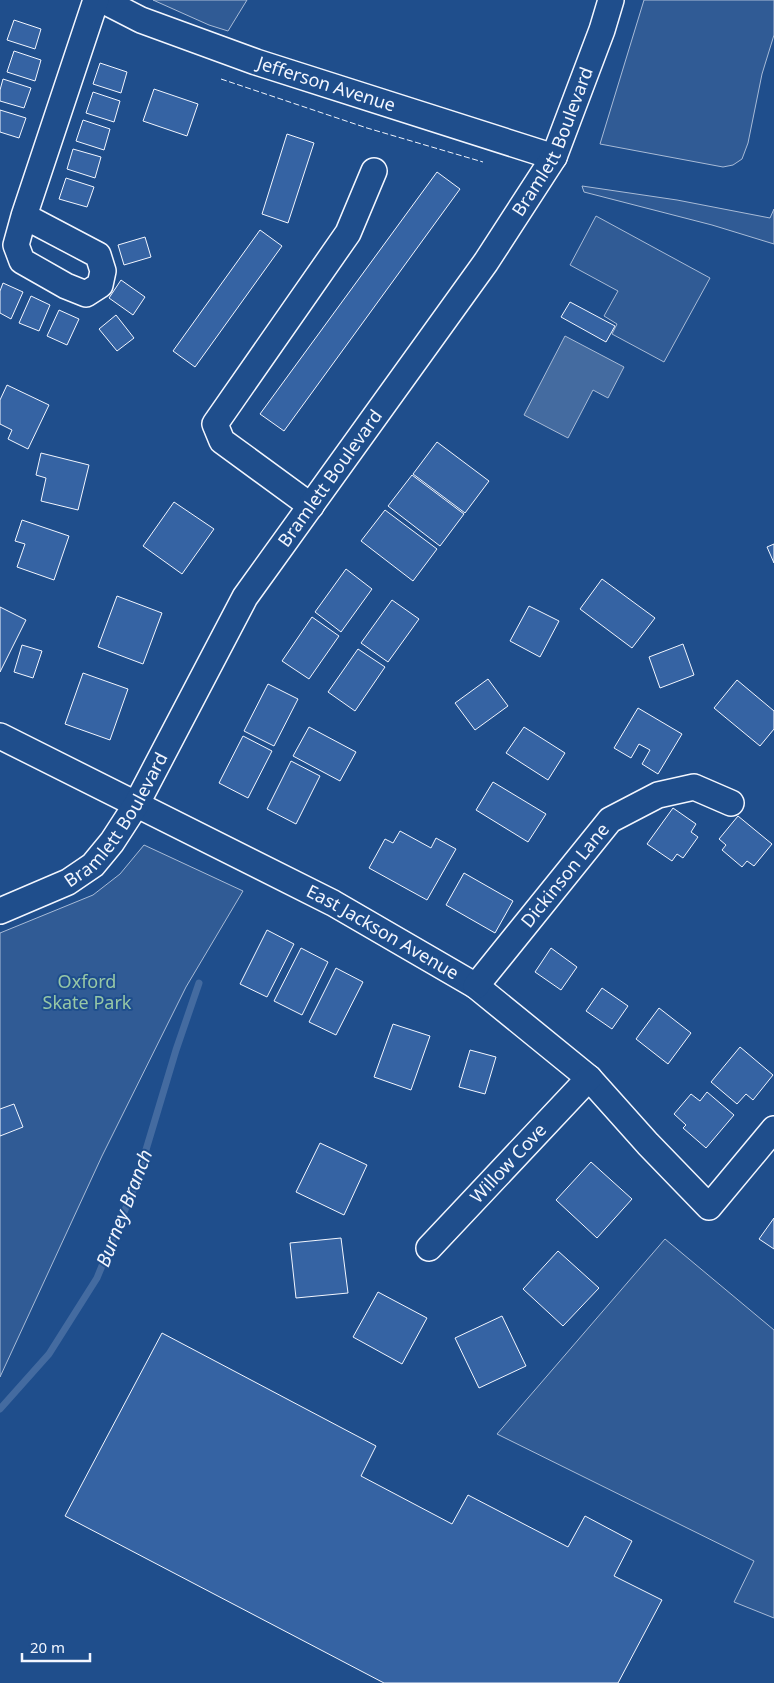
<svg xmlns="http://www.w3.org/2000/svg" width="774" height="1683" viewBox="0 0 774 1683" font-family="'Noto Sans',sans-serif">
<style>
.built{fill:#305b95;stroke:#a8bbd7}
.water{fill:#446ba0;stroke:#a8bbd7}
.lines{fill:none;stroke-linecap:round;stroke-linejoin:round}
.stream{stroke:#446ba0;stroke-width:7}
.building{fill:#3563a3;stroke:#f2f6ff}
.minor-casing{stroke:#f2f6ff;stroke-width:28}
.minor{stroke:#1f4e8c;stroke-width:25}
.fence{stroke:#f2f6ff;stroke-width:1;stroke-dasharray:6 2.5;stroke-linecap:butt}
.labels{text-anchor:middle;stroke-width:4;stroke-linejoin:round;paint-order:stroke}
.street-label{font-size:18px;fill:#f2f6ff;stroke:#1f4e8c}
.park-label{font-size:18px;fill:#97c8a6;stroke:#1f4e8c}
.water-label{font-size:19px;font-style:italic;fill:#f2f6ff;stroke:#1f4e8c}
</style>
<rect width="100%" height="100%" fill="#1f4e8c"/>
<!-- built -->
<g class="built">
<path d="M 153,0 L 247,0 L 228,31 L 209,25 Z"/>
<path d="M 644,0 L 774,0 L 774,35 L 762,74 L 748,143 L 742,159 L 733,165 L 723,167 L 600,144 Z"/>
<path d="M 582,186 L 677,200 L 770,218 L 774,209 L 774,244 L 712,225 L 584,192 Z"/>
<path d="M 596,216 L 710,278 L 664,362 L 612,334 L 617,324 L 604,316 L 618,291 L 570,265 Z"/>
<path d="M 144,845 L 243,891 L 186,987 L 102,1156 L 0,1377 L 0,933 L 93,895 L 120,874 Z"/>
<path d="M 665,1239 L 774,1330 L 774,1618 L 734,1602 L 754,1561 L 497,1434 Z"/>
</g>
<!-- water -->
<path class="water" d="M 565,336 L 624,367 L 608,398 L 593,390 L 568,438 L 524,415 Z"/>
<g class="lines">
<!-- stream -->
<path class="stream" d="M 0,1409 L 49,1354 L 97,1278 L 136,1183 L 176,1050 L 199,983"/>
</g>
<!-- building -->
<g class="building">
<path d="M 14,20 L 41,29 L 35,49 L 7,40 Z"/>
<path d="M 14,51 L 41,60 L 35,81 L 7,72 Z"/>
<path d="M 100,63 L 127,72 L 121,93 L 93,84 Z"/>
<path d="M 3,79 L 31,88 L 24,108 L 0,101 L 0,90 Z"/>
<path d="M 154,89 L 198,104 L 187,136 L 143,121 Z"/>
<path d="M 93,92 L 120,101 L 114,122 L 86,113 Z"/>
<path d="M 0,110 L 26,118 L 19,138 L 0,132 Z"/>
<path d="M 83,120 L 110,129 L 104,150 L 76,141 Z"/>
<path d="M 287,134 L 314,143 L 288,223 L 262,214 Z"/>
<path d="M 73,149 L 101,157 L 95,178 L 67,169 Z"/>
<path d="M 437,172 L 460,189 L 284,431 L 260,414 Z"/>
<path d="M 66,178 L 94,187 L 87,207 L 59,199 Z"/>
<path d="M 260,230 L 282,246 L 195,367 L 173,351 Z"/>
<path d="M 145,237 L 151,257 L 124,265 L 118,245 Z"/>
<path d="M 121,280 L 145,297 L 133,315 L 109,298 Z"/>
<path d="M 3,283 L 23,292 L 11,319 L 0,313 L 0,291 Z"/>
<path d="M 31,296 L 50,305 L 39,331 L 19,323 Z"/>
<path d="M 570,302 L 615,326 L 606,342 L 561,317 Z"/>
<path d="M 59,310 L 79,319 L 67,345 L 47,336 Z"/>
<path d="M 116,315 L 134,338 L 117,351 L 99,329 Z"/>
<path d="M 7,385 L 49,405 L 28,449 L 8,439 L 12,430 L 0,424 L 0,400 Z"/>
<path d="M 437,442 L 489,481 L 465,513 L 413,474 Z"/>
<path d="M 41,453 L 89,465 L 78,510 L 41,501 L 46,478 L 36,475 Z"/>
<path d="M 412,475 L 464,514 L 440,546 L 388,506 Z"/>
<path d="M 174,502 L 214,529 L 182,574 L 143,546 Z"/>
<path d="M 385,510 L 437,549 L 413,581 L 361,541 Z"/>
<path d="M 22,520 L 69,536 L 54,580 L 17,567 L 25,544 L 15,541 Z"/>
<path d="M 774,544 L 774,563 L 767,547 Z"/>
<path d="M 346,569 L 372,589 L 341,632 L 315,612 Z"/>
<path d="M 602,579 L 655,618 L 632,648 L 580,609 Z"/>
<path d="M 117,596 L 162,613 L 143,664 L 98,647 Z"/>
<path d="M 392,600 L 419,619 L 388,662 L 361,643 Z"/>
<path d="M 529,606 L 559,621 L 540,657 L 510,641 Z"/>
<path d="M 0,607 L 26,620 L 0,672 Z"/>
<path d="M 312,617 L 339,636 L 309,679 L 282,661 Z"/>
<path d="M 683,644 L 694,675 L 660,688 L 649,657 Z"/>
<path d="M 22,645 L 42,651 L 33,678 L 14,672 Z"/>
<path d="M 358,649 L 385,667 L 355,711 L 328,692 Z"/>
<path d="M 83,673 L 128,689 L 110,740 L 65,724 Z"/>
<path d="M 488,679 L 508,706 L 475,730 L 455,703 Z"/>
<path d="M 737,680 L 774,711 L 774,729 L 760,746 L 714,708 Z"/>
<path d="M 268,684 L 298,699 L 274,746 L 244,731 Z"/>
<path d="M 638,708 L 682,734 L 658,774 L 642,764 L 650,750 L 639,744 L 631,758 L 614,748 Z"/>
<path d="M 309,727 L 356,752 L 340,781 L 293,756 Z"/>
<path d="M 524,727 L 565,753 L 548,780 L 506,753 Z"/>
<path d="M 243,736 L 272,751 L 248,798 L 219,783 Z"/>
<path d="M 291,761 L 320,776 L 296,824 L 267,809 Z"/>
<path d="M 493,782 L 546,814 L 528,842 L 476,810 Z"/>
<path d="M 673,808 L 696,824 L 691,832 L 698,837 L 683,858 L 677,854 L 672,861 L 647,844 Z"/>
<path d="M 738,816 L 772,844 L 754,866 L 747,861 L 742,867 L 722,850 L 726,845 L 719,839 Z"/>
<path d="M 400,831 L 431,848 L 436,838 L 456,849 L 427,900 L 369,868 L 385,839 L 393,843 Z"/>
<path d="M 464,873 L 513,901 L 495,933 L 446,905 Z"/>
<path d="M 267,930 L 294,944 L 267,997 L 240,984 Z"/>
<path d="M 301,948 L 328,962 L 302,1015 L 274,1001 Z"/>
<path d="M 551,948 L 577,967 L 561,990 L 535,972 Z"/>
<path d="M 336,968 L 363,982 L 336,1035 L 309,1022 Z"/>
<path d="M 602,988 L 628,1006 L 612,1029 L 586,1011 Z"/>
<path d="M 659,1008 L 691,1033 L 668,1064 L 636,1039 Z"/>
<path d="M 393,1024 L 430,1036 L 411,1090 L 374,1077 Z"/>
<path d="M 740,1047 L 773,1075 L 753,1100 L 746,1094 L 737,1104 L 711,1082 Z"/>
<path d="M 470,1050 L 496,1057 L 485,1094 L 459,1087 Z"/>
<path d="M 707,1092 L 734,1115 L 706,1148 L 683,1128 L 686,1125 L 674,1114 L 691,1094 L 700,1101 Z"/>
<path d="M 14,1104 L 23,1127 L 0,1136 L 0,1109 Z"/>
<path d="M 320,1143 L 367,1165 L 344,1215 L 296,1192 Z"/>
<path d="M 591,1162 L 632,1199 L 597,1238 L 556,1200 Z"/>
<path d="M 774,1218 L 774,1249 L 759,1239 Z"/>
<path d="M 341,1238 L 348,1293 L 296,1298 L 290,1243 Z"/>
<path d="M 558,1251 L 599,1288 L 563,1326 L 523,1289 Z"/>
<path d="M 378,1292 L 427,1318 L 402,1364 L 353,1337 Z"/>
<path d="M 502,1316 L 526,1366 L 479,1388 L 455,1338 Z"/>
<path d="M 162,1333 L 376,1446 L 361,1476 L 452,1524 L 468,1495 L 568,1547 L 585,1516 L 632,1541 L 614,1576 L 662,1600 L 618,1683 L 384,1683 L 65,1516 Z"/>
</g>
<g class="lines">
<!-- minor casing -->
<g class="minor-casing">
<g id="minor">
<path id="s1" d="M 102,0 L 141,20 L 256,62 L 554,157"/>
<path d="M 24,216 L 98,255 L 103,271 L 100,285 L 86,294 L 66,286 L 22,261 L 16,245 L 24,216 L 96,0"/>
<path d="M 311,506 L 222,441 L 215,424 L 348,233 L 374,171"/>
<path id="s2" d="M 0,736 L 333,903 L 476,986 L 589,1078 L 648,1144 L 709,1207 L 774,1129"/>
<path id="s3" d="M 0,911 L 68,882 L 93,865 L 112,842 L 136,805 L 245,597 L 486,262 L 554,157 L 602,30 L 611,0"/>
<path id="s4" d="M 476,986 L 610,820 L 658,795 L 694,787 L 731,803"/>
<path id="s5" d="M 429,1248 L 589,1078"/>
</g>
</g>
<!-- minor -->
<use href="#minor" class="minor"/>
<!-- fence -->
<path class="fence" d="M 221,79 L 367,128 L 483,162"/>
</g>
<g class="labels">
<!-- street labels -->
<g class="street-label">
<text dy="6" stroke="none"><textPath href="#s1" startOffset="240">Jefferson Avenue</textPath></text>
<text dy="6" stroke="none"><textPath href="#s3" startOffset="964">Bramlett Boulevard</textPath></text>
<text dy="6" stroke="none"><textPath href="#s3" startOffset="559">Bramlett Boulevard</textPath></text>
<text dy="6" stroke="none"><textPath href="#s3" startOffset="154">Bramlett Boulevard</textPath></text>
<text dy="6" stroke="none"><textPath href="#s4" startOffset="142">Dickinson Lane</textPath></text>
<text dy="6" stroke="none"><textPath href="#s2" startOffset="430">East Jackson Avenue</textPath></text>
<text dy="6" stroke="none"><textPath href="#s5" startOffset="116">Willow Cove</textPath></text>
</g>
<!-- park labels -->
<g class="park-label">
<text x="87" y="988">Oxford<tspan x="87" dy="21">Skate Park</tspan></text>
</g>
<!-- water labels -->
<g class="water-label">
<text transform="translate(124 1208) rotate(-69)" y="7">Burney Branch</text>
</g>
</g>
<!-- scale -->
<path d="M22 1653v8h68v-8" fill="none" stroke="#f2f6ff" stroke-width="2.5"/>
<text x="30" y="1653" font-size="15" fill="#f2f6ff" stroke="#1f4e8c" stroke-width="4" paint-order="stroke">20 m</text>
</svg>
